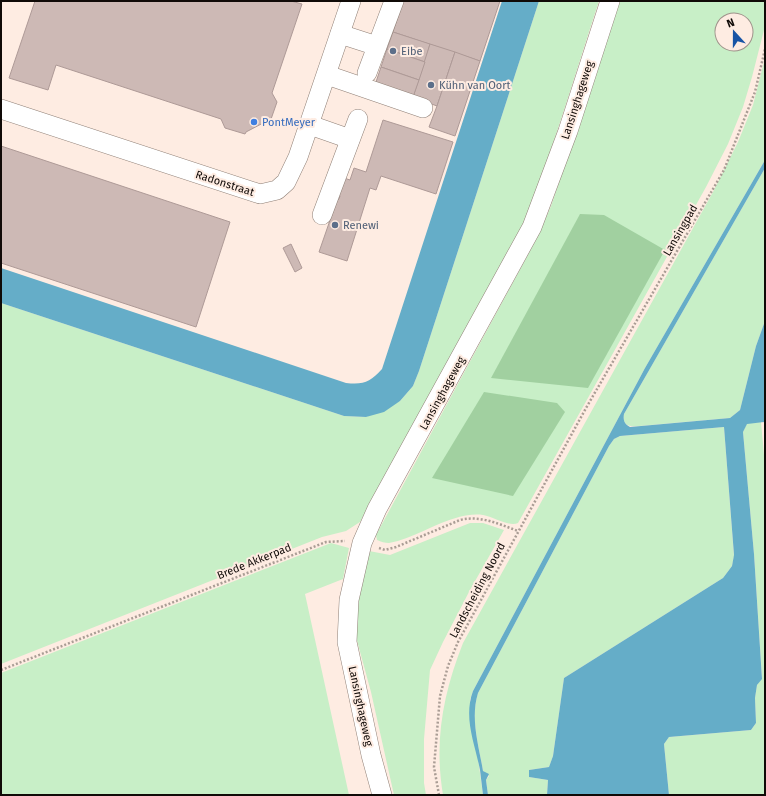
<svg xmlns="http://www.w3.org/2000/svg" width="766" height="796" viewBox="0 0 766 796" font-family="'Fira Sans',sans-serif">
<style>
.green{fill:#c8efc7;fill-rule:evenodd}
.forest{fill:#a1d0a0}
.water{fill:#65adc8}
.building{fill:#cdb9b5;stroke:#ae9a97}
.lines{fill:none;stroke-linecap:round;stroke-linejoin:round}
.minor-casing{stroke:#908077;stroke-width:20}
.path{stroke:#aa9d95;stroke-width:2.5;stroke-dasharray:2 2;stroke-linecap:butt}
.minor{stroke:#fff;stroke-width:19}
.service-dot{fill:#5c6f8a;stroke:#feece2;stroke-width:1.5}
.shop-dot{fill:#3f7fe0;stroke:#feece2;stroke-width:1.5}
.labels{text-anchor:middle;stroke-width:4;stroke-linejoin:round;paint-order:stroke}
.service-label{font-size:11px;fill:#4e5e75;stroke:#feece2;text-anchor:start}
.street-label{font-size:11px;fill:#100a07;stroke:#feece2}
.shop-label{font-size:11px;fill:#366cbe;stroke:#feece2;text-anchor:start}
</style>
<rect width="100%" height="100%" fill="#feece2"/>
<!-- green -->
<g class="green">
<path d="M 539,1 L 599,1 C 574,77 552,155 521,229 L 360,522 L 346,531 L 322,537 L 1,664 L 1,303 L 344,416 L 366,417 L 400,401 L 413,386 L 419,371 Z"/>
<path d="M 620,1 L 765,1 L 765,26 L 752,77 L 743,107 L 728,144 L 706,187 L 518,523 C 509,527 494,517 483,515 C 475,514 466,515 459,517 C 435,523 413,539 389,543 C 385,543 381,542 377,540 L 376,535 L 537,238 L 551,206 ZM 722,20 L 746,20 L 746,44 L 722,44 Z"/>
<path d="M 765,58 L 765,160 L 645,368 L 473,691 L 470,700 L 483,795 L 443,795 C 434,741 443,694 463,643 L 713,192 L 738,142 L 753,105 Z"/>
<path d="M 765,168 L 765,321 L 756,346 L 740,410 L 730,418 L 640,426 C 631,427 621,426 624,414 Z"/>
<path d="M 761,422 L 765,466 L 765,795 L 669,795 L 664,744 L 669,737 L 751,730 L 756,723 L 755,698 L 757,685 L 762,678 L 754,554 L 743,432 L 747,423 Z"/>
<path d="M 724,427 L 734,556 L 732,566 L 723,578 L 564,678 L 553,756 L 549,767 L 529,770 L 529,777 L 548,780 L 547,795 L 488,795 L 486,780 L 489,776 L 483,771 C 479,746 470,719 478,693 L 609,446 L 614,439 L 620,436 Z"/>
<path d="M 470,523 L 483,523 L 504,530 L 470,590 L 443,642 L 430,670 L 424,739 L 424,783 L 426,795 L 394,795 L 371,692 L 353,626 L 369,551 L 390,555 Z"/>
<path d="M 331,543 L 349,548 L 343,579 L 305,594 L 349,795 L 1,795 L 1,673 Z"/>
</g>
<!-- forest -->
<g class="forest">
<path d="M 580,214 L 604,215 L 665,250 L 588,388 L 491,378 Z"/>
<path d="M 484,392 L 557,403 L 565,412 L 513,496 L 432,478 Z"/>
</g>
<!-- water -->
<g class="water">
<path d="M 502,1 L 539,1 L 419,371 L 413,386 L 400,401 L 384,412 L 366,417 L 344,416 L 1,303 L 1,268 L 346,383 C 364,385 370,382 382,369 Z"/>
<path d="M 765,160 L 765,168 L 624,414 C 623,420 624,424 630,427 L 730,418 L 740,410 L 756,346 L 765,321 L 765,422 L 747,424 L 743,432 L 754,554 L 762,679 L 757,685 L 755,698 L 756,723 L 751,730 L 669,737 L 664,744 L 669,795 L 547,795 L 548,780 L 529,777 L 529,770 L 549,767 L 553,756 L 564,678 L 723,578 L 732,566 L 734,555 L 724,427 L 620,436 L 614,439 L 609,446 L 478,693 C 470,719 479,746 483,771 L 489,774 L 486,780 L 488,795 L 483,795 C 482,787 481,778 480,770 C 475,744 463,718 473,691 L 645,368 Z"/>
</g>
<!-- building -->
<g class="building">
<path d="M 35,1 L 291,1 L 302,4 L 272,93 L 277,102 L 270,122 L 265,122 L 246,132 L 245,134 L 225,128 L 221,119 L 56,65 L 48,90 L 9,78 Z"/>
<path d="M 403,1 L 500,1 L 480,61 L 393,32 Z"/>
<path d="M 393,32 L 430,44 L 425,62 L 387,49 Z"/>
<path d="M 430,44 L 455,52 L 437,106 L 413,97 Z"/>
<path d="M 387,49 L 425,62 L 419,80 L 381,67 Z"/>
<path d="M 455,52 L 480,61 L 455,136 L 429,127 L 437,106 Z"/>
<path d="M 381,67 L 419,80 L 413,97 L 375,85 Z"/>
<path d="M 383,120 L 453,142 L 436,194 L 381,176 L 376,190 L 370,188 L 347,261 L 319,252 L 337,200 L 339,199 L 340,196 L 339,194 L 344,178 L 350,180 L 354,168 L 366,172 Z"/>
<path d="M 1,146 L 230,222 L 196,327 L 1,263 Z"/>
<path d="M 291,244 L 302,268 L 295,272 L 283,248 Z"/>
</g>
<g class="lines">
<!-- minor casing -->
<g class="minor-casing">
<g id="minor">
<path d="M 340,34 L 377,46"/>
<path d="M 367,73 L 394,1"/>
<path d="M 327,75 L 423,108"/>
<path d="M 1,109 L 260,194 L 277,190 L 286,182 L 298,157 L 351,1"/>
<path d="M 310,125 L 350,139"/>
<path d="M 322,215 L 358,119"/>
<path d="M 382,795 L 371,755 L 347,642 L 349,600 L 362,543 L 377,509 L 532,227 L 568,131 L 610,1"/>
</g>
</g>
<!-- path -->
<g class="path">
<path d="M 379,548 L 385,550 L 396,547 L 460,520 C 480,515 499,524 518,531"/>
<path d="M 1,670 L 326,542 L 345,541"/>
<path d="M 439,795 L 434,767 L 440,696 L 448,666 L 458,642 L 586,408 L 724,170 L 755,92 L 765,49"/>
</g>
<!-- minor -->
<use href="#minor" class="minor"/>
</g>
<!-- markers -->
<g class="service-dot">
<circle cx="393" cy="51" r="4"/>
<circle cx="431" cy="85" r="4"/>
<circle cx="335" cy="225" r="4"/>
</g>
<circle class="shop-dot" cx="254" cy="122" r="4"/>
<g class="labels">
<!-- service labels -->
<g class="service-label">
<text x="401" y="55">Eibe</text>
<text x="439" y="89">Kühn van Oort</text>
<text x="343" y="229">Renewi</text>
</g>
<!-- street labels -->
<g class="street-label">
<text transform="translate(577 100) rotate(-72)" y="4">Lansinghageweg</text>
<text transform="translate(225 183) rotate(18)" y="4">Radonstraat</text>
<text transform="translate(680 230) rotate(-60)" y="4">Lansingpad</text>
<text transform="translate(442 393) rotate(-61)" y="4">Lansinghageweg</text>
<text transform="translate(254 561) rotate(-22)" y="4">Brede Akkerpad</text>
<text transform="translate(477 590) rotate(-62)" y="4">Landscheiding Noord</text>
<text transform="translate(361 706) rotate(78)" y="4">Lansinghageweg</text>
</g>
<!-- shop labels -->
<g class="shop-label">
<text x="262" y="126">PontMeyer</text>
</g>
</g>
<!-- border -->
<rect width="766" height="796" fill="none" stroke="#100a07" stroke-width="4"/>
<!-- north arrow -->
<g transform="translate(734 32) rotate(339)"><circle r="19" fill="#feece2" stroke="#9f928a"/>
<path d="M0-3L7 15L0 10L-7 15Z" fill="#1854a5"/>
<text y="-6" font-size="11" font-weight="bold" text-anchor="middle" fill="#100a07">N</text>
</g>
</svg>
